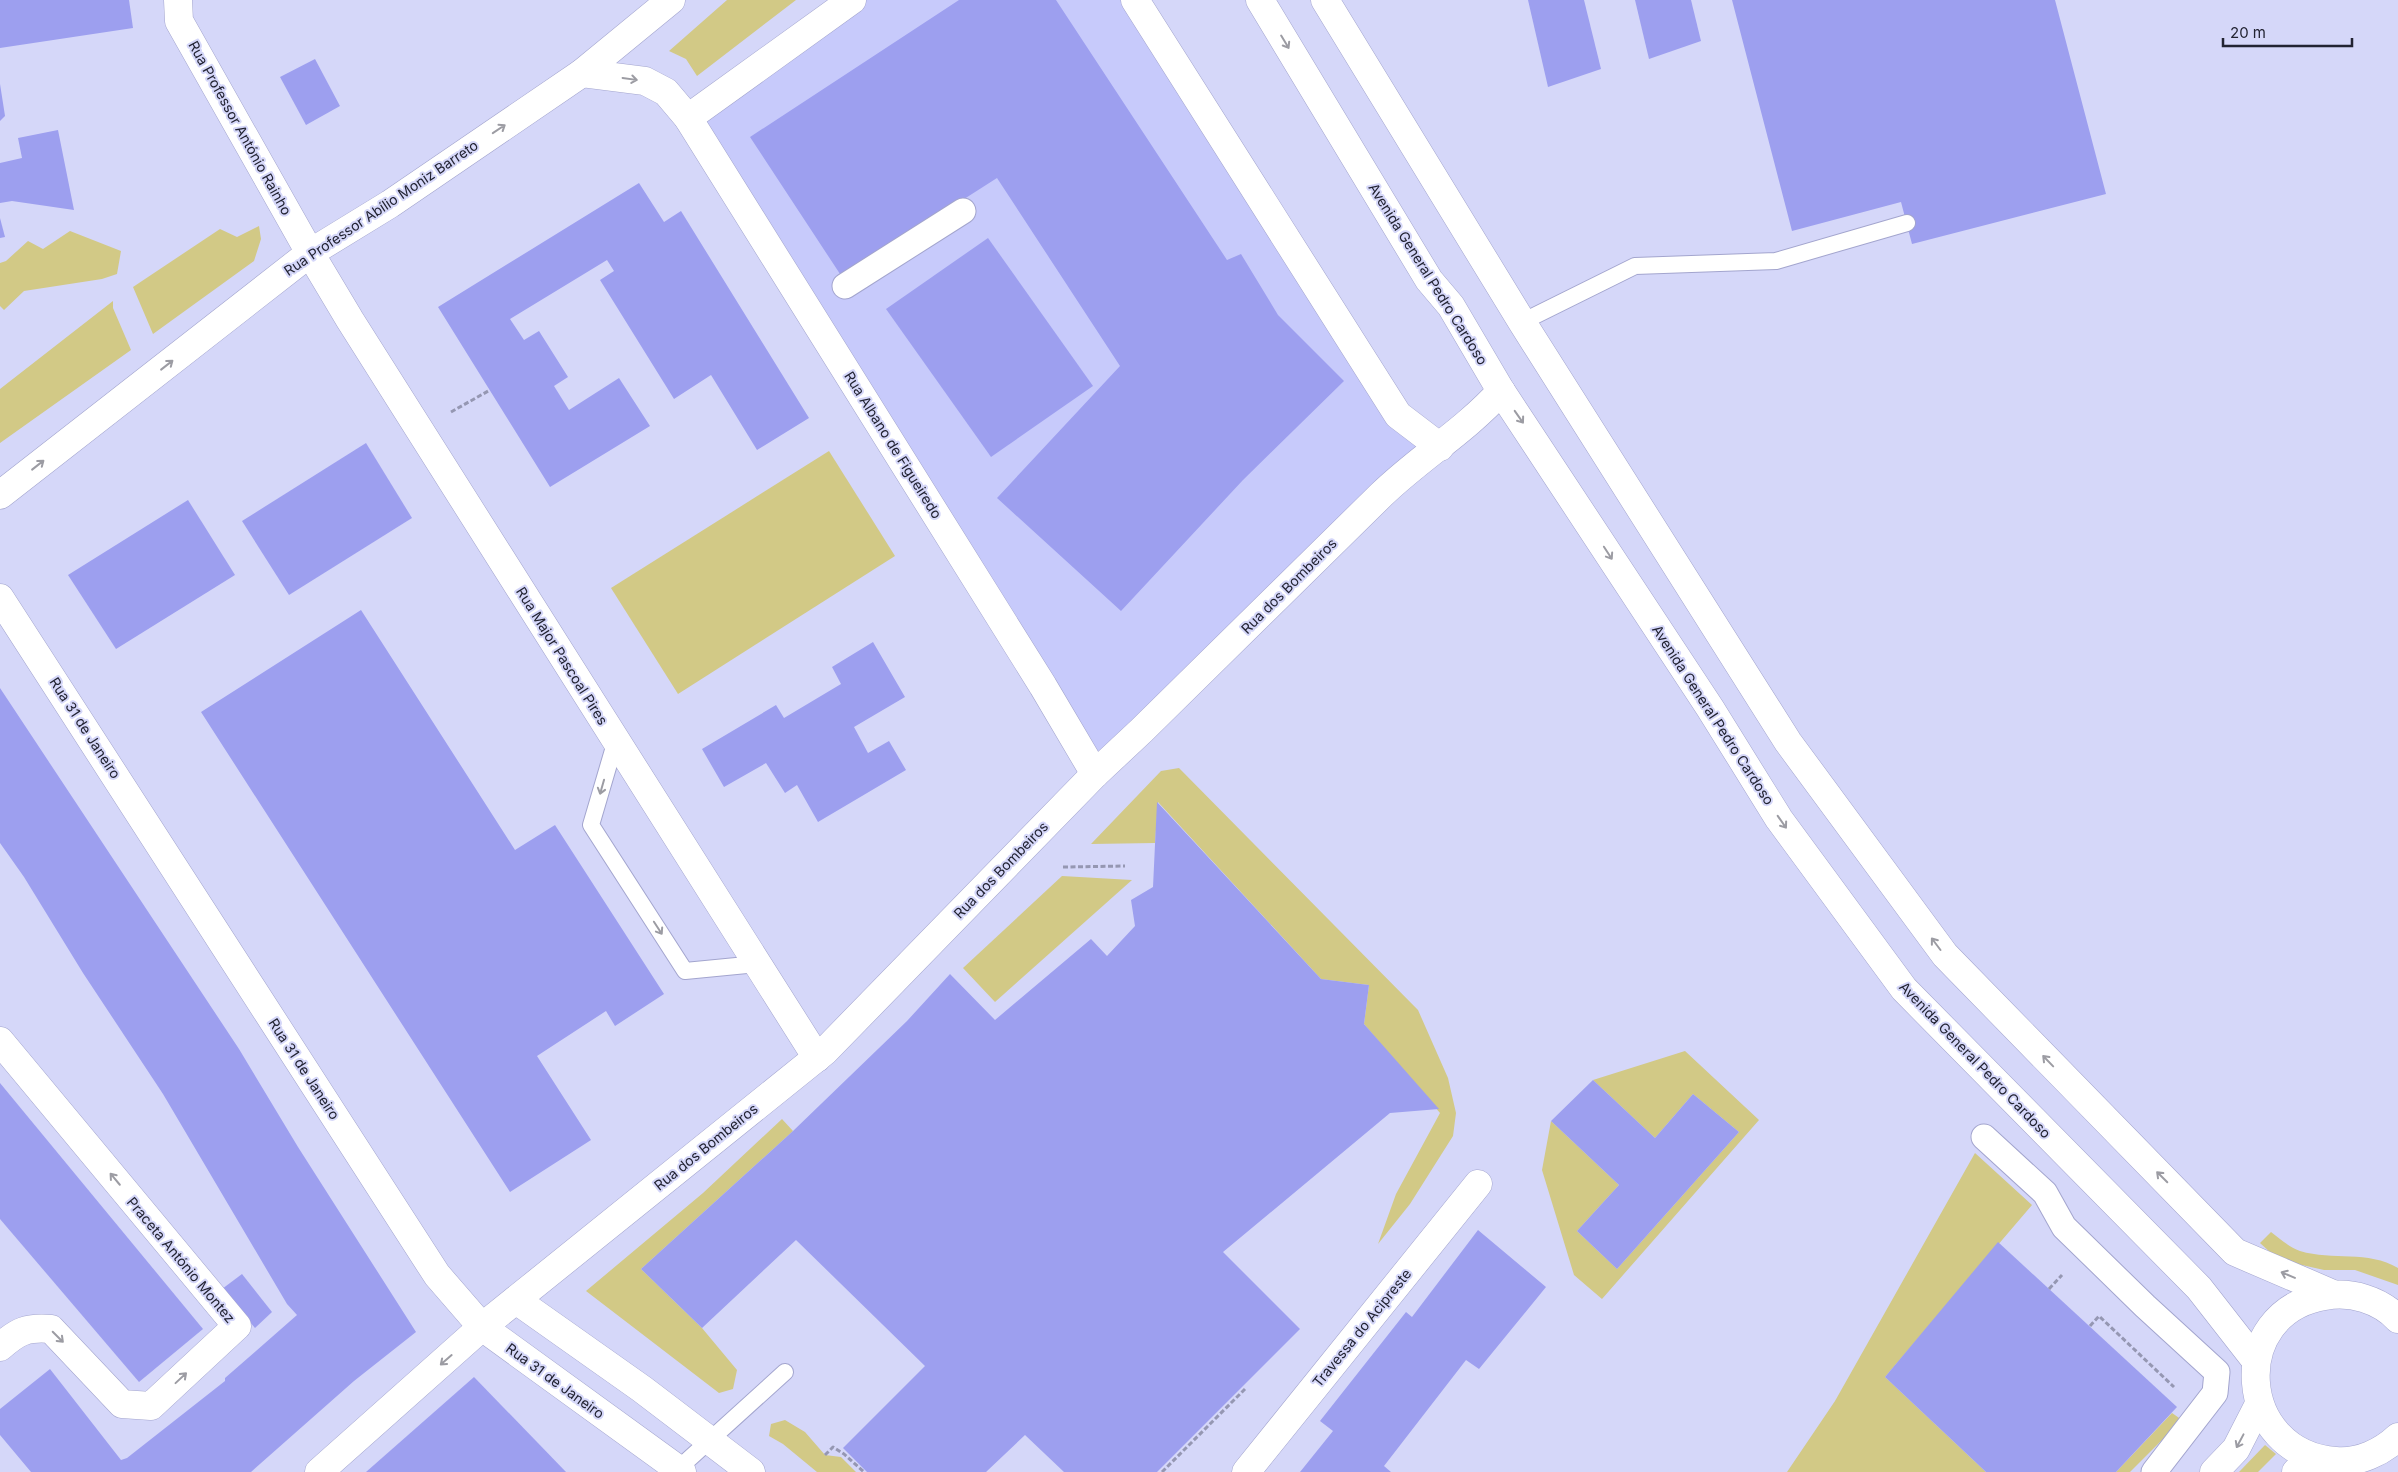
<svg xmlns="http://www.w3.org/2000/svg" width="2398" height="1472" viewBox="0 0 2398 1472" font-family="Inter,sans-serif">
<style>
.built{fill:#c7cafb}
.green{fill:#d2c986}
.building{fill:#9d9fef}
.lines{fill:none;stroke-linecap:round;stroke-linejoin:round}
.service-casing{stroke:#a3a5ce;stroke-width:18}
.pedestrian-casing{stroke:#a3a5ce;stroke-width:27}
.minor-casing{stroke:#a3a5ce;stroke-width:29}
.primary-casing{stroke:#a3a5ce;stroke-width:29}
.path{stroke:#9597b2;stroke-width:3;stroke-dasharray:5 2.5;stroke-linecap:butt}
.service{stroke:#fff;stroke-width:16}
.pedestrian{stroke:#fff;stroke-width:25}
.minor{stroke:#fff;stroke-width:28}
.primary{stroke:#fff;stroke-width:28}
.oneway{stroke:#9c9ca3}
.labels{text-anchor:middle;stroke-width:4;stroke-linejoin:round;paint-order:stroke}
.street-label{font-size:14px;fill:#222332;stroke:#d5d7f9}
</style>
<rect width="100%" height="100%" fill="#d5d7f9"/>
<!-- built -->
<path class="built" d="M 852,0 L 1135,0 L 1398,415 L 1440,447 L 1095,774 L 688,118 Z"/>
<!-- green -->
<g class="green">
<path d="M 727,0 L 796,0 L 697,76 L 686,59 L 669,51 Z"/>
<path d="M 259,226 L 261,239 L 254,261 L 153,334 L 133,287 L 220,229 L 237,237 Z"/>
<path d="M 70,231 L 121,251 L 117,274 L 102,279 L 24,291 L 4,310 L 0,306 L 0,263 L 6,261 L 28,241 L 43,249 Z"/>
<path d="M 113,301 L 113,308 L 131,350 L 0,443 L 0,389 Z"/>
<path d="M 829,451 L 895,556 L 678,694 L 611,588 Z"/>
<path d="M 1179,768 L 1418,1010 L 1448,1078 L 1456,1113 L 1453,1136 L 1410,1204 L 1378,1244 L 1396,1194 L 1440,1113 L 1364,1024 L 1369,985 L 1321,979 L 1158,802 L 1155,843 L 1091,844 L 1161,771 Z"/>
<path d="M 1062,876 L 1132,880 L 995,1002 L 963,968 Z"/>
<path d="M 1685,1051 L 1759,1120 L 1602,1299 L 1574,1275 L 1542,1170 L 1551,1121 L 1619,1185 L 1577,1231 L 1617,1269 L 1739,1132 L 1693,1094 L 1655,1138 L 1593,1080 Z"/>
<path d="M 782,1119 L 793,1131 L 641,1269 L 702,1328 L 737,1370 L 733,1389 L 719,1393 L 586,1291 L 703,1193 Z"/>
<path d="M 1975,1153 L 2032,1205 L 1885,1377 L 1986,1472 L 1787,1472 L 1835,1401 Z"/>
<path d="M 2271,1232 C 2280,1239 2289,1247 2300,1251 C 2333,1261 2368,1250 2398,1268 L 2398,1285 L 2355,1270 L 2324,1270 L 2293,1263 L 2271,1253 L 2260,1243 Z"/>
<path d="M 2172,1413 L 2182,1420 L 2130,1472 L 2116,1472 Z"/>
<path d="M 785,1420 L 805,1432 L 825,1455 L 841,1457 L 856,1472 L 817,1472 L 783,1444 L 769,1436 L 771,1424 Z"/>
<path d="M 2265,1445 L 2276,1454 L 2258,1472 L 2239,1472 Z"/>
</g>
<!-- building -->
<g class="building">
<path d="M 0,0 L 129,0 L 133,28 L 0,48 Z"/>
<path d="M 959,0 L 1056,0 L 1227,260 L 1241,254 L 1278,315 L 1344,381 L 1243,480 L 1121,611 L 997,498 L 1120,366 L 997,178 L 842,277 L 750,137 Z"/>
<path d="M 1528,0 L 1584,0 L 1601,69 L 1548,87 Z"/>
<path d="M 1635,0 L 1691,0 L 1701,41 L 1649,59 Z"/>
<path d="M 1732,0 L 2055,0 L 2106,194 L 1912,244 L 1901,202 L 1792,231 Z"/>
<path d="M 315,59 L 340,106 L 306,125 L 280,77 Z"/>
<path d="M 0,84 L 5,116 L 0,121 Z"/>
<path d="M 58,130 L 74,210 L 12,201 L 0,203 L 0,163 L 22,158 L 18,138 Z"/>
<path d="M 639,183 L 664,222 L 681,211 L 809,418 L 757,450 L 711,375 L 674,399 L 600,280 L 614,271 L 607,260 L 510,319 L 524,340 L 539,331 L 568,377 L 554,386 L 569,410 L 619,378 L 650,426 L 550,487 L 438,307 Z"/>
<path d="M 0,218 L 5,237 L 0,238 Z"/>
<path d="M 988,238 L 1093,386 L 991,457 L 886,309 Z"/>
<path d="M 366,443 L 412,518 L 289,595 L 242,521 Z"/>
<path d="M 188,500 L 235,575 L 116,649 L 68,575 Z"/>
<path d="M 361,610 L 515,850 L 555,825 L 664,994 L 615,1026 L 606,1011 L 537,1056 L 591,1140 L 510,1192 L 201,712 Z"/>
<path d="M 873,642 L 905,697 L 854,727 L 868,753 L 889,741 L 906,770 L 818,822 L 797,785 L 785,793 L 766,763 L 724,787 L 702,749 L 776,705 L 784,718 L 841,684 L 832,667 Z"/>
<path d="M 0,688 L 239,1049 L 298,1147 L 416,1332 L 354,1381 L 251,1472 L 31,1472 L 0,1435 L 0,1409 L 50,1369 L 121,1460 L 127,1458 L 225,1381 L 225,1378 L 297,1315 L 287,1304 L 163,1094 L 83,973 L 24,877 L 0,843 Z"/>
<path d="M 1157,802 L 1321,979 L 1369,985 L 1364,1024 L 1439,1109 L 1390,1113 L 1223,1252 L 1300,1329 L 1157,1472 L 1064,1472 L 1025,1435 L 986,1472 L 867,1472 L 843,1448 L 925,1366 L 796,1240 L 702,1328 L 641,1269 L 793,1131 L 907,1021 L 950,974 L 995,1020 L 1091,939 L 1107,956 L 1135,926 L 1131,900 L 1153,887 Z"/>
<path d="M 1593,1080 L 1655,1138 L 1693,1094 L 1739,1132 L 1617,1269 L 1577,1231 L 1619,1185 L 1551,1121 Z"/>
<path d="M 0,1083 L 203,1329 L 139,1382 L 0,1219 Z"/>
<path d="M 1478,1230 L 1546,1287 L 1479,1369 L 1466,1360 L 1384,1466 L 1391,1472 L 1300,1472 L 1333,1431 L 1320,1421 L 1406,1312 L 1412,1317 Z"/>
<path d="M 1998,1242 L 2177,1407 L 2116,1472 L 1986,1472 L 1885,1377 Z"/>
<path d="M 242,1274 L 272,1312 L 255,1328 L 222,1289 Z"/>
<path d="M 474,1377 L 566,1472 L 366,1472 Z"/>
</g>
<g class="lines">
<!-- service casing -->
<g class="service-casing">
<g id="service">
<path d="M 1522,322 L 1635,266 L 1776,261 L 1907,223"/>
<path d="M 616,740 L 591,825 L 685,971 L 757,964"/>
<path d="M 678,1469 L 785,1372"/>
</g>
</g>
<!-- pedestrian casing -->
<g class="pedestrian-casing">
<g id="pedestrian">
<path d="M 845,286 L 963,211"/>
<path d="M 1984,1137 L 2045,1193 L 2064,1227 L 2145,1306 L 2217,1372 L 2215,1393 L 2154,1472"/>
</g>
</g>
<!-- minor casing -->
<g class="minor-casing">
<g id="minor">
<path d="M 178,0 L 179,21 L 310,253 L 350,320 L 817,1058"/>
<path d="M 1135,0 L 1398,415 L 1440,447"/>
<path d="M 582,73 L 645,81 L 666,92 L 688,118 L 1043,686 L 1095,774"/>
<path d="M 688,118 L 852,0"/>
<path d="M 0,495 L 310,253 L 390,204 L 582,73 L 671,0"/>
<path d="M 0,598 L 437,1275 L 482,1327 L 682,1472"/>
<path d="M 0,1041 L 237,1326 L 151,1406 L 122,1404 L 51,1329 C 27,1327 18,1331 0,1347"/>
<path d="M 516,1300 L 642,1389 L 751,1472"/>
<path d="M 319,1472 L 482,1327 L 825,1051 L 1095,774 L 1142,730 L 1381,495 C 1419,458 1465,431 1501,391"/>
<path d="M 1246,1472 L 1478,1184"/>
<path d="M 2214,1472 L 2236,1449 L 2259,1404"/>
<path d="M 2296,1472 L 2311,1457"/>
</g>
</g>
<!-- primary casing -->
<g class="primary-casing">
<g id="primary">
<path d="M 1260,0 L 1429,280 L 1451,306 L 1501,391 L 1710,708 L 1779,819 L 1904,989 L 2199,1288 L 2256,1361"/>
<path d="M 1325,0 L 1522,322 L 1788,742 L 1945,955 L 2235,1252 L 2333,1294"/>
<path d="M 2398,1319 C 2380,1300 2351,1291 2325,1296 C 2226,1312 2236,1454 2336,1461 C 2359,1463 2382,1452 2398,1437"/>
</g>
</g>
<!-- path -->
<g class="path">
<path d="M 451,412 L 490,390"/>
<path d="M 1063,867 L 1125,866"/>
<path d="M 2049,1289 L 2062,1275"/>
<path d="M 2090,1326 L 2099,1316 L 2174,1387"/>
<path d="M 825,1455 L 833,1447 L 844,1454 L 864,1472"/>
<path d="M 1162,1472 L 1245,1389"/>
</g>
<!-- service -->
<use href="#service" class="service"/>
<!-- pedestrian -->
<use href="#pedestrian" class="pedestrian"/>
<!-- minor -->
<use href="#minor" class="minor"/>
<!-- primary -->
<use href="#primary" class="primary"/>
</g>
<!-- one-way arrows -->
<defs><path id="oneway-shaft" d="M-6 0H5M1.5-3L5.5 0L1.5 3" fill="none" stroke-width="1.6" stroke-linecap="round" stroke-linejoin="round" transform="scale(1.25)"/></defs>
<g class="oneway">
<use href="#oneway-shaft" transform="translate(1285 42) rotate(59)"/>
<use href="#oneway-shaft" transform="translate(630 79) rotate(8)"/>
<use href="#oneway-shaft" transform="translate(499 129) rotate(-34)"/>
<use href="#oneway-shaft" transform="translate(167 365) rotate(-38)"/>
<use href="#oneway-shaft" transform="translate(1519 417) rotate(55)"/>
<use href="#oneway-shaft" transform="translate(38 465) rotate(-38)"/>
<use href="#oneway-shaft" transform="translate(1608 553) rotate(57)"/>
<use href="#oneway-shaft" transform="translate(602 787) rotate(106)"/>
<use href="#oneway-shaft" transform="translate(1782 822) rotate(55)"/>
<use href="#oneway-shaft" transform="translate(658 928) rotate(57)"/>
<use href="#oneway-shaft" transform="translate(1936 944) rotate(-127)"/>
<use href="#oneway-shaft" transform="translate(2048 1061) rotate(-134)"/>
<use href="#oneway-shaft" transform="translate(2162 1177) rotate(-135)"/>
<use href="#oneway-shaft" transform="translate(115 1179) rotate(-130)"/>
<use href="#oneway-shaft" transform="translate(2288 1275) rotate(-157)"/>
<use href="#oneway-shaft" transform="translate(58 1337) rotate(45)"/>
<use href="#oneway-shaft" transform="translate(446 1360) rotate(139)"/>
<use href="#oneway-shaft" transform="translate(181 1378) rotate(-43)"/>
<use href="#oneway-shaft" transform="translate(2240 1441) rotate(118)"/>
</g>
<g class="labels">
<!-- street labels -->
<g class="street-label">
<text transform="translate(240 128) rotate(61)" y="5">Rua Professor António Rainho</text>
<text transform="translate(381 208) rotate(-34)" y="5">Rua Professor Abílio Moniz Barreto</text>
<text transform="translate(1428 274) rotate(58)" y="5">Avenida General Pedro Cardoso</text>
<text transform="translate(893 445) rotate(58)" y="5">Rua Albano de Figueiredo</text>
<text transform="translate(1289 586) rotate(-45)" y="5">Rua dos Bombeiros</text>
<text transform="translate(562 656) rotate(58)" y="5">Rua Major Pascoal Pires</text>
<text transform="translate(1713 715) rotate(57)" y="5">Avenida General Pedro Cardoso</text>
<text transform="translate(85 728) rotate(57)" y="5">Rua 31 de Janeiro</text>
<text transform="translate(1001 870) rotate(-46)" y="5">Rua dos Bombeiros</text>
<text transform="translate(1975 1060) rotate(46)" y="5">Avenida General Pedro Cardoso</text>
<text transform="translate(304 1069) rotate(57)" y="5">Rua 31 de Janeiro</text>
<text transform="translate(706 1147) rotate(-39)" y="5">Rua dos Bombeiros</text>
<text transform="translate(181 1260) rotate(50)" y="5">Praceta António Montez</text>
<text transform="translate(1362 1328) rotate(-51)" y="5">Travessa do Acipreste</text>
<text transform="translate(555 1381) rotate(36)" y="5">Rua 31 de Janeiro</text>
</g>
</g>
<!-- scale -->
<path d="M2223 38v8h129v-8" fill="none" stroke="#222332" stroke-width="2.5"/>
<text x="2230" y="38" font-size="15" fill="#222332" stroke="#d5d7f9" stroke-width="4" paint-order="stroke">20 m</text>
</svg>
